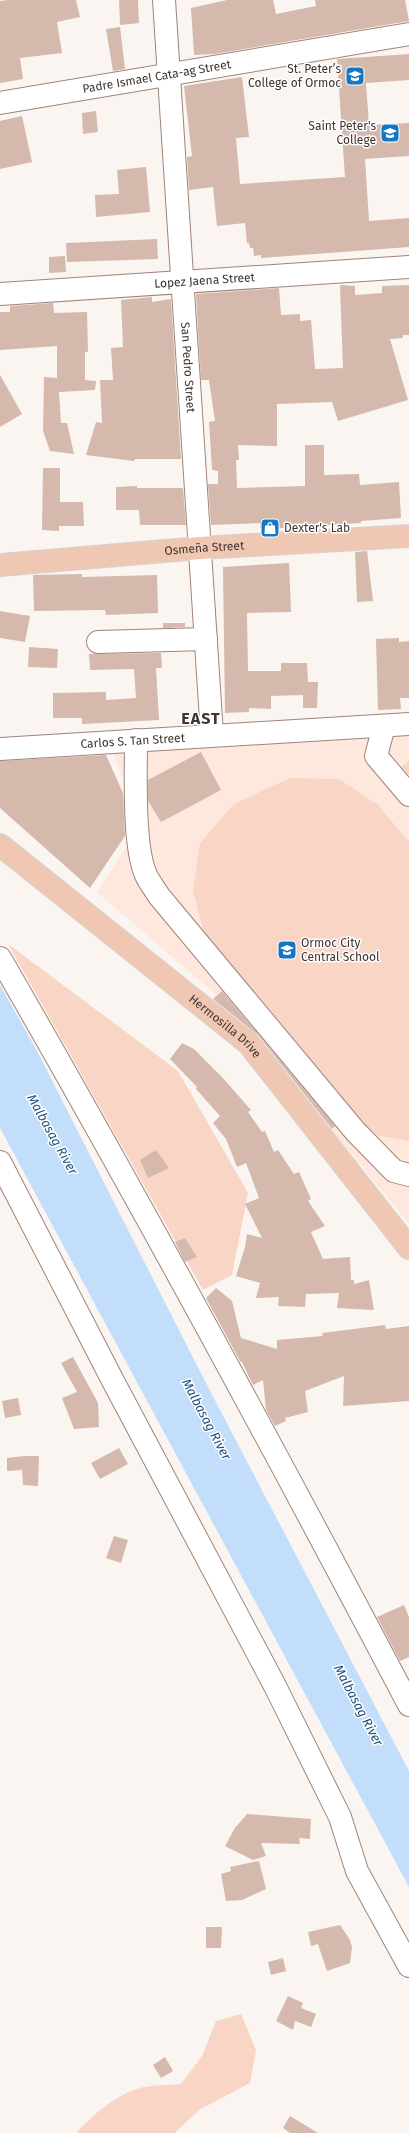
<svg xmlns="http://www.w3.org/2000/svg" width="409" height="2133" viewBox="0 0 409 2133" font-family="'Fira Sans',sans-serif">
<style>
.built{fill:#fee8de}
.green{fill:#f8d5c4}
.water{fill:#c2defa}
.building{fill:#d4b9ac}
.lines{fill:none;stroke-linecap:round;stroke-linejoin:round}
.minor-casing{stroke:#9e8478;stroke-width:24}
.major-casing{stroke:#d5d3d1;stroke-width:24}
.minor{stroke:#fff;stroke-width:22}
.major{stroke:#efc7b3;stroke-width:22}
.labels{text-anchor:middle;stroke-width:3;stroke-linejoin:round;paint-order:stroke}
.poi-label{font-size:12px;fill:#403530;stroke:#fff;text-anchor:end}
.street-label{font-size:12px;fill:#403530;stroke:#fff}
.water-label{font-size:13px;font-style:italic;fill:#1e517e;stroke:#fff}
.district-label{font-size:16px;font-weight:bold;letter-spacing:1px;fill:#403530;stroke:#fff}
</style>
<rect width="100%" height="100%" fill="#fbf5f2"/>
<!-- built -->
<path class="built" d="M 409,733 L 409,1224 L 232,1009 L 97,892 L 140,826 L 112,750 Z"/>
<!-- green -->
<g class="green">
<path d="M 409,761 L 409,804 L 388,779 Z"/>
<path d="M 290,778 L 339,779 L 378,805 L 409,842 L 409,1141 L 376,1135 L 339,1105 L 205,936 L 193,891 L 200,843 L 234,804 Z"/>
<path d="M 8,944 L 178,1071 L 248,1193 L 232,1275 L 203,1290 Z"/>
<path d="M 241,2014 L 256,2050 L 250,2083 L 199,2110 L 175,2133 L 76,2133 C 94,2114 117,2093 144,2087 C 156,2085 168,2085 181,2084 L 202,2056 L 216,2021 Z"/>
</g>
<!-- water -->
<path class="water" d="M 0,985 L 37,1051 L 208,1387 L 409,1771 L 409,1887 L 0,1128 Z"/>
<!-- building -->
<g class="building">
<path d="M 8,0 L 76,0 L 80,17 L 57,22 L 62,53 L 20,58 L 23,79 L 0,83 L 0,1 Z"/>
<path d="M 119,0 L 138,0 L 139,23 L 120,25 Z"/>
<path d="M 227,0 L 273,0 L 276,14 L 316,6 L 315,0 L 405,0 L 409,21 L 215,54 L 194,55 L 191,8 Z"/>
<path d="M 120,27 L 125,69 L 113,71 L 106,29 Z"/>
<path d="M 409,54 L 409,80 L 366,83 L 369,125 L 409,123 L 409,156 L 365,159 L 369,221 L 409,218 L 409,247 L 261,258 L 261,255 L 254,256 L 253,248 L 250,248 L 249,243 L 247,243 L 245,223 L 217,226 L 213,187 L 189,190 L 187,157 L 192,156 L 184,86 L 242,77 L 249,137 L 236,138 L 240,184 L 345,177 L 337,59 Z"/>
<path d="M 96,111 L 98,132 L 83,134 L 82,113 Z"/>
<path d="M 22,116 L 32,162 L 0,169 L 0,121 Z"/>
<path d="M 146,167 L 150,212 L 96,217 L 95,195 L 119,194 L 117,170 Z"/>
<path d="M 157,239 L 158,259 L 67,262 L 66,243 Z"/>
<path d="M 65,256 L 66,272 L 49,273 L 49,257 Z"/>
<path d="M 340,285 L 355,286 L 355,295 L 382,293 L 382,286 L 409,285 L 409,335 L 403,335 L 403,338 L 390,339 L 408,400 L 338,421 L 332,402 L 277,404 L 277,446 L 238,445 L 239,460 L 236,460 L 237,488 L 305,486 L 305,445 L 324,445 L 324,475 L 359,474 L 360,485 L 399,482 L 401,518 L 361,521 L 361,523 L 282,528 L 260,528 L 260,523 L 211,525 L 208,484 L 218,484 L 218,471 L 212,470 L 209,422 L 215,421 L 209,380 L 201,380 L 196,294 L 279,288 L 281,315 L 300,314 L 300,321 L 311,320 L 315,369 L 343,368 Z"/>
<path d="M 152,297 L 152,302 L 171,299 L 181,459 L 135,459 L 134,461 L 86,455 L 96,422 L 102,423 L 100,380 L 113,380 L 111,348 L 123,347 L 121,300 Z"/>
<path d="M 53,303 L 54,313 L 87,312 L 88,352 L 85,352 L 85,380 L 96,381 L 95,390 L 59,392 L 61,423 L 67,423 L 74,454 L 50,451 L 43,431 L 44,377 L 57,378 L 57,346 L 0,350 L 0,312 L 10,312 L 10,306 Z"/>
<path d="M 0,375 L 22,414 L 0,427 Z"/>
<path d="M 43,468 L 60,468 L 60,502 L 83,502 L 84,526 L 59,526 L 59,531 L 42,530 Z"/>
<path d="M 137,486 L 137,488 L 183,488 L 186,525 L 140,525 L 139,510 L 116,510 L 116,487 Z"/>
<path d="M 367,551 L 373,601 L 357,602 L 355,552 Z"/>
<path d="M 289,563 L 291,612 L 247,613 L 248,671 L 281,671 L 281,663 L 307,663 L 308,682 L 318,682 L 317,708 L 303,708 L 303,695 L 271,696 L 271,709 L 249,708 L 249,712 L 225,713 L 223,567 Z"/>
<path d="M 82,574 L 82,577 L 157,575 L 158,613 L 106,615 L 105,610 L 34,611 L 33,575 Z"/>
<path d="M 0,611 L 30,616 L 25,642 L 0,638 Z"/>
<path d="M 163,623 L 185,623 L 185,627 L 163,628 Z"/>
<path d="M 399,638 L 399,642 L 409,641 L 409,698 L 400,698 L 401,709 L 378,710 L 376,639 Z"/>
<path d="M 29,647 L 58,649 L 57,668 L 28,667 Z"/>
<path d="M 161,653 L 162,668 L 156,668 L 159,720 L 82,724 L 82,718 L 53,718 L 53,693 L 106,692 L 106,700 L 136,698 L 134,669 L 90,670 L 89,654 Z"/>
<path d="M 201,752 L 221,790 L 161,822 L 148,801 L 148,780 Z"/>
<path d="M 106,755 L 123,793 L 125,836 L 90,888 L 0,808 L 0,761 Z"/>
<path d="M 222,991 L 335,1126 L 332,1129 L 258,1035 L 213,999 Z"/>
<path d="M 182,1043 L 194,1049 L 222,1077 L 251,1110 L 248,1112 L 262,1132 L 265,1131 L 274,1152 L 278,1150 L 294,1174 L 299,1172 L 311,1199 L 308,1201 L 325,1226 L 311,1232 L 323,1259 L 350,1257 L 351,1280 L 354,1280 L 354,1284 L 369,1280 L 374,1310 L 337,1308 L 339,1293 L 306,1294 L 305,1307 L 278,1306 L 279,1297 L 256,1298 L 260,1283 L 236,1276 L 245,1247 L 247,1234 L 262,1238 L 245,1204 L 259,1198 L 246,1163 L 237,1167 L 226,1139 L 213,1123 L 220,1116 L 196,1089 L 197,1087 L 170,1059 Z"/>
<path d="M 156,1150 L 169,1168 L 148,1178 L 140,1160 Z"/>
<path d="M 185,1238 L 197,1257 L 185,1262 L 175,1242 Z"/>
<path d="M 216,1288 L 232,1301 L 241,1338 L 277,1349 L 277,1340 L 323,1336 L 322,1333 L 385,1325 L 386,1329 L 409,1326 L 409,1401 L 343,1406 L 344,1376 L 305,1391 L 308,1412 L 285,1418 L 286,1421 L 275,1426 L 266,1410 L 263,1380 L 253,1385 L 242,1362 L 240,1361 L 206,1298 Z"/>
<path d="M 73,1357 L 98,1403 L 99,1427 L 74,1429 L 62,1398 L 77,1392 L 61,1363 Z"/>
<path d="M 18,1398 L 21,1415 L 5,1418 L 2,1401 Z"/>
<path d="M 119,1448 L 128,1464 L 100,1479 L 91,1463 Z"/>
<path d="M 24,1456 L 39,1456 L 38,1486 L 23,1485 L 22,1470 L 7,1471 L 7,1458 Z"/>
<path d="M 114,1536 L 128,1540 L 121,1563 L 106,1558 Z"/>
<path d="M 404,1605 L 409,1617 L 409,1657 L 400,1661 L 377,1617 Z"/>
<path d="M 247,1814 L 311,1819 L 310,1839 L 299,1838 L 300,1844 L 261,1843 L 266,1856 L 253,1860 L 225,1846 L 235,1828 Z"/>
<path d="M 259,1861 L 266,1889 L 242,1900 L 226,1901 L 221,1874 L 231,1871 L 230,1867 Z"/>
<path d="M 340,1925 L 350,1940 L 352,1947 L 350,1963 L 327,1971 L 318,1944 L 311,1946 L 308,1932 Z"/>
<path d="M 206,1927 L 222,1927 L 221,1948 L 206,1948 Z"/>
<path d="M 283,1958 L 286,1971 L 271,1975 L 268,1962 Z"/>
<path d="M 288,1996 L 303,2003 L 301,2008 L 316,2014 L 311,2027 L 295,2021 L 293,2030 L 276,2021 Z"/>
<path d="M 165,2057 L 173,2071 L 161,2078 L 153,2065 Z"/>
<path d="M 290,2116 L 318,2133 L 290,2133 L 283,2128 Z"/>
</g>
<g class="lines">
<!-- minor casing -->
<g class="minor-casing">
<g id="minor">
<path id="s1" d="M 164,0 L 212,735"/>
<path id="s2" d="M 0,103 L 409,34"/>
<path id="s3" d="M 0,294 L 409,267"/>
<path d="M 98,642 L 206,639"/>
<path d="M 384,726 L 376,756 L 409,795"/>
<path d="M 136,740 C 136,774 133,846 146,875 C 149,882 155,889 159,896 L 355,1131 L 394,1171 L 409,1175"/>
<path id="s4" d="M 0,749 L 409,724"/>
<path d="M 0,958 C 142,1204 277,1454 409,1705"/>
<path d="M 0,1162 L 113,1381 L 275,1686 L 340,1817 L 357,1871 L 409,1966"/>
</g>
</g>
<!-- major casing -->
<g class="major-casing">
<g id="major">
<path id="s5" d="M 0,565 L 200,548 L 409,536"/>
<path id="s6" d="M 0,845 L 248,1043 L 409,1248"/>
</g>
</g>
<!-- minor -->
<use href="#minor" class="minor"/>
<!-- major -->
<use href="#major" class="major"/>
</g>
<!-- icons -->
<defs>
<g id="school-square" transform="scale(1)"><rect x="-9" y="-9" width="18" height="18" rx="4" fill="#1377c3" stroke="#fff"/><path d="M0-5L7-2L0 1L-7-2ZM-4 1L0 2.5L4 1V4Q0 6-4 4Z" fill="#fff"/></g>
<g id="university-square" transform="scale(1)"><rect x="-9" y="-9" width="18" height="18" rx="4" fill="#1377c3" stroke="#fff"/><path d="M0-5L7-2L0 1L-7-2ZM-4 1L0 2.5L4 1V4Q0 6-4 4Z" fill="#fff"/></g>
<g id="shop-square" transform="scale(1)"><rect x="-9" y="-9" width="18" height="18" rx="4" fill="#1377c3" stroke="#fff"/><path d="M-5-2.5h2.3a2.7 3.5 0 0 1 5.4 0H5L5.5 6h-11ZM-1.5-2.5h3a1.5 2.3 0 0 0-3 0Z" fill="#fff"/></g>
</defs>
<g fill-rule="evenodd">
<use href="#school-square" x="355" y="76"/>
<use href="#university-square" x="390" y="133"/>
<use href="#shop-square" x="270" y="528"/>
<use href="#school-square" x="287" y="950"/>
</g>
<g class="labels">
<!-- poi labels -->
<g class="poi-label">
<text x="341" y="73">St. Peter’s<tspan x="341" dy="14">College of Ormoc</tspan></text>
<text x="376" y="130">Saint Peter's<tspan x="376" dy="14">College</tspan></text>
<text x="284" y="532" text-anchor="start">Dexter's Lab</text>
<text x="301" y="947" text-anchor="start">Ormoc City<tspan x="301" dy="14">Central School</tspan></text>
</g>
<!-- street labels -->
<g class="street-label">
<text dy="4" stroke="none"><textPath href="#s2" startOffset="159">Padre Ismael Cata-ag Street</textPath></text>
<text dy="4" stroke="none"><textPath href="#s3" startOffset="205">Lopez Jaena Street</textPath></text>
<text dy="4" stroke="none"><textPath href="#s1" startOffset="368">San Pedro Street</textPath></text>
<text dy="4" stroke="none"><textPath href="#s5" startOffset="205">Osmeña Street</textPath></text>
<text dy="4" stroke="none"><textPath href="#s4" startOffset="133">Carlos S. Tan Street</textPath></text>
<text dy="4" stroke="none"><textPath href="#s6" startOffset="289">Hermosilla Drive</textPath></text>
</g>
<!-- water labels -->
<g class="water-label">
<text transform="translate(53 1134) rotate(61)" y="5">Malbasag River</text>
<text transform="translate(207 1419) rotate(62)" y="5">Malbasag River</text>
<text transform="translate(359 1705) rotate(62)" y="5">Malbasag River</text>
</g>
<!-- district labels -->
<g class="district-label">
<text x="201" y="724">EAST</text>
</g>
</g>
</svg>
